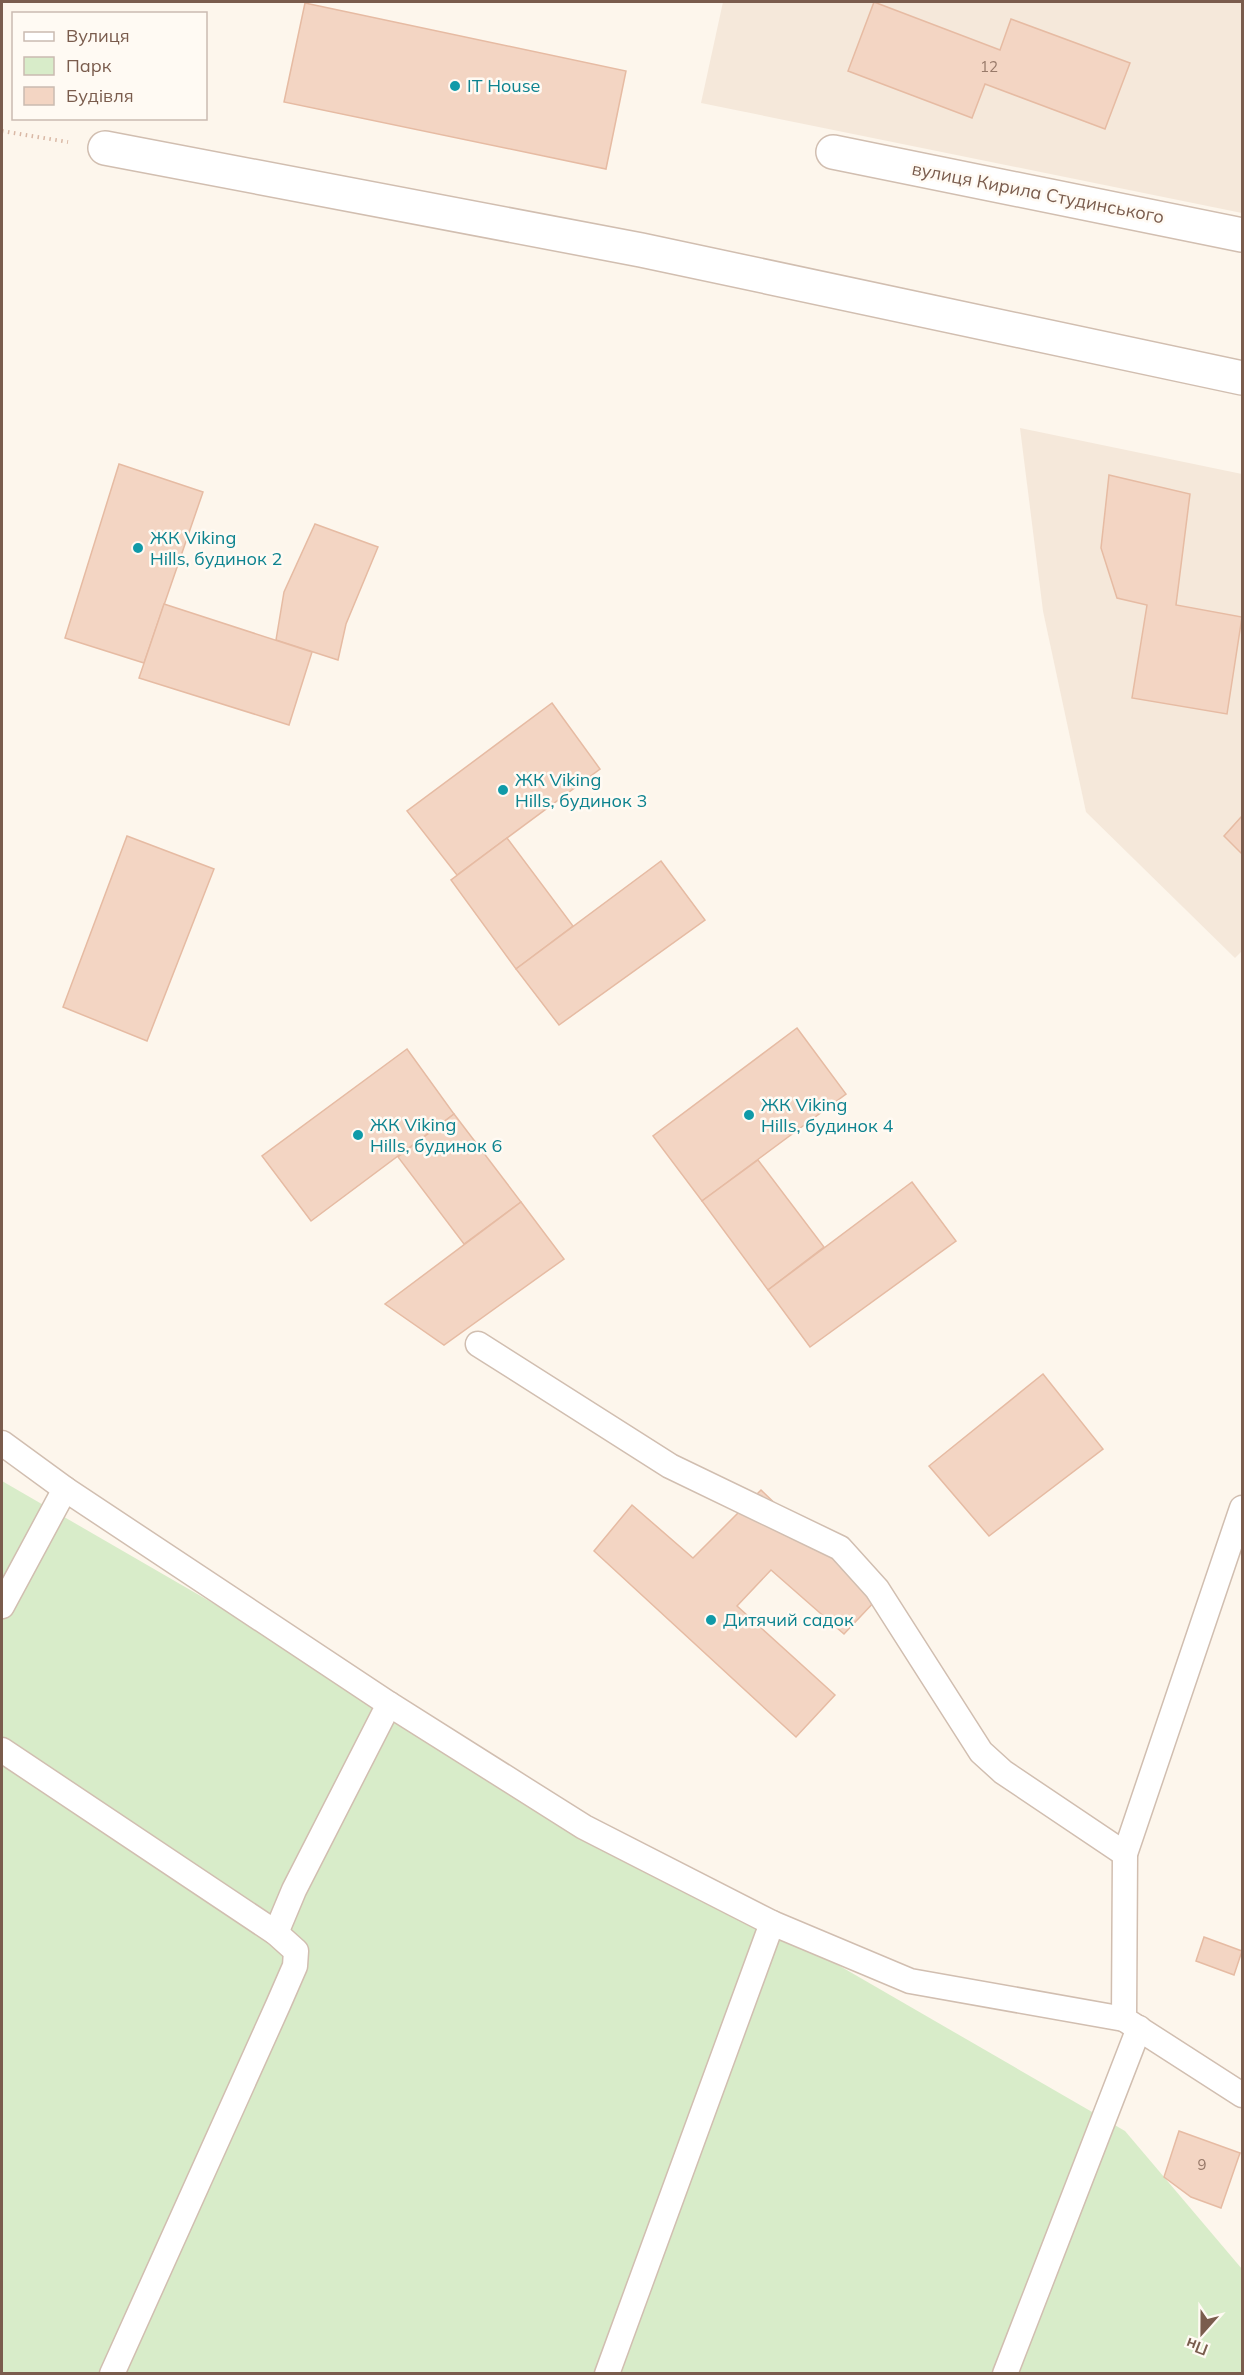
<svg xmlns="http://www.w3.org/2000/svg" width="1244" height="2375" viewBox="0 0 1244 2375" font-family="Mulish,sans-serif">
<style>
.residential{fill:#f5e8da}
.green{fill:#d8ecc9}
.building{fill:#f3d5c3;stroke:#e6bba3;stroke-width:1.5}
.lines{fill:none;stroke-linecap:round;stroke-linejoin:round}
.lane-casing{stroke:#d1beb0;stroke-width:27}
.street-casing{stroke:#d1beb0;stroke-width:36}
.path{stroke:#d9b8a5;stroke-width:4;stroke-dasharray:1.5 4.5;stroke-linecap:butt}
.lane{stroke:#fff;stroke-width:24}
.street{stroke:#fff;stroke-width:33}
.culture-dot{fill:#0f9aa8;stroke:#fffaf3;stroke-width:2}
.labels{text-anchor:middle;stroke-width:5;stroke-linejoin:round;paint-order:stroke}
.number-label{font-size:15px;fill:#987a6a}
.culture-label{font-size:18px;fill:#0d838f;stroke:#fffaf3;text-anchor:start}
.street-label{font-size:18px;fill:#7a5c4d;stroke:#fffaf3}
</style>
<rect width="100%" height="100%" fill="#fdf6ec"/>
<!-- residential -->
<g class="residential">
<path d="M 723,2 L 1242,2 L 1242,213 L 701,103 Z"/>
<path d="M 1020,428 L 1242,474 L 1242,951 L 1235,958 L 1086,812 L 1043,611 Z"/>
</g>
<!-- green -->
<path class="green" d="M 2,1481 L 1125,2131 L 1242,2269 L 1242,2373 L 2,2373 Z"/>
<!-- building -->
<g class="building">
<path d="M 874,2 L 1000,50 L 1011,19 L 1130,63 L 1105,129 L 985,84 L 972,118 L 848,71 Z"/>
<path d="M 305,3 L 626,71 L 606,169 L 284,102 Z"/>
<path d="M 119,464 L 203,492 L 144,663 L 65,638 Z"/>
<path d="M 1109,475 L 1190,494 L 1176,605 L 1242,617 L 1227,714 L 1132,698 L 1147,605 L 1117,598 L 1101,548 Z"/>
<path d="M 315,524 L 378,547 L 346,624 L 338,660 L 276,640 L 284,592 Z"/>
<path d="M 164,604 L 312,652 L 289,725 L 139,678 Z"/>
<path d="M 552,703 L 600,769 L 457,875 L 407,811 Z"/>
<path d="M 1242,816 L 1242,854 L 1224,836 Z"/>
<path d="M 127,836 L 214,869 L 147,1041 L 63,1007 Z"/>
<path d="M 507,838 L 573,926 L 516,969 L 451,880 Z"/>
<path d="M 661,861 L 705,920 L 559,1025 L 516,969 Z"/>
<path d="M 797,1028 L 846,1094 L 702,1201 L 653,1136 Z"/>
<path d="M 407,1049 L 454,1114 L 311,1221 L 262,1156 Z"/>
<path d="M 454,1114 L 521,1202 L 464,1244 L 398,1157 Z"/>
<path d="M 758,1160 L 824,1247 L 768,1290 L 702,1201 Z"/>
<path d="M 912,1182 L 956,1241 L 810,1347 L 768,1290 Z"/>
<path d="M 521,1202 L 564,1259 L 444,1345 L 385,1304 Z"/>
<path d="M 1043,1374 L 1103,1449 L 989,1536 L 929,1466 Z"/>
<path d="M 761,1490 L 876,1600 L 844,1634 L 771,1570 L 737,1606 L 835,1695 L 796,1737 L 594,1551 L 632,1505 L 693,1558 Z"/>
<path d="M 1204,1937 L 1242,1951 L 1234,1975 L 1196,1961 Z"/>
<path d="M 1179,2131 L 1240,2153 L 1221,2208 L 1191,2197 L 1164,2177 Z"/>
</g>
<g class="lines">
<!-- lane casing -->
<g class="lane-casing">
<g id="lane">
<path d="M 478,1344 L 670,1466 L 840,1548 L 877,1589 L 981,1752 L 1003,1772 L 1125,1854"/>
<path d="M 2,1443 L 65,1489 L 389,1704 L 294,1890 L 276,1933"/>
<path d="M 1242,1508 L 1125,1854 L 1124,2019 L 1242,2095"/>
<path d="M 2,1606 L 65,1489"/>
<path d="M 389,1704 L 584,1827 L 772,1923 L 910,1981 L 1124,2019"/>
<path d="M 2,1750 L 276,1933 L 296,1951 L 295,1966 L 278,2005 L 112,2374"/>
<path d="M 607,2374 L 772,1923"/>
<path d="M 1005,2374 L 1139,2028"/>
</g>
</g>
<!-- street casing -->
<g class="street-casing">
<g id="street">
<path d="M 105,148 L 641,250 L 1242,378"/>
<path d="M 833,152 L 1242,235"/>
</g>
</g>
<!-- path -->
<path class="path" d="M 2,131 L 68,142"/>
<!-- lane -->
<use href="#lane" class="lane"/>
<!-- street -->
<use href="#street" class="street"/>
</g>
<!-- markers -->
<g class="culture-dot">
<circle cx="455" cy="86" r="6"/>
<circle cx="138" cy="548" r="6"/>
<circle cx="503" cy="790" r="6"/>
<circle cx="749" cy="1115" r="6"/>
<circle cx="358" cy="1135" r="6"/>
<circle cx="711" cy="1620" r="6"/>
</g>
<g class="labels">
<!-- number labels -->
<g class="number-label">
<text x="989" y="72">12</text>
<text x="1202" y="2170">9</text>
</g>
<!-- culture labels -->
<g class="culture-label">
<text x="467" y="92">IT House</text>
<text x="150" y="544">ЖК Viking<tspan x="150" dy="21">Hills, будинок 2</tspan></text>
<text x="515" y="786">ЖК Viking<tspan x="515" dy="21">Hills, будинок 3</tspan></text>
<text x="761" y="1111">ЖК Viking<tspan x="761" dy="21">Hills, будинок 4</tspan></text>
<text x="370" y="1131">ЖК Viking<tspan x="370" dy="21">Hills, будинок 6</tspan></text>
<text x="723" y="1626">Дитячий садок</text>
</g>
<!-- street labels -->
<g class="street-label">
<text transform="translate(1038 193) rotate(11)" y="6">вулиця Кирила Студинського</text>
</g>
</g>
<!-- border -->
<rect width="1244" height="2375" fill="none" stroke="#7a5c4d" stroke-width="6"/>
<!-- legend -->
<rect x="12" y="12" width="195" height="108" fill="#fffaf3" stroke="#cabbb1" stroke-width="1.5"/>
<rect x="24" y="32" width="30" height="9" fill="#ffffff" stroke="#cabbb1" stroke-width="1.5"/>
<text x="66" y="42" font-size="18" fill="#7a5c4d">Вулиця</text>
<rect x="24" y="57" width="30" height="18" fill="#d8ecc9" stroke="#cabbb1" stroke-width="1.5"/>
<text x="66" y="72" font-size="18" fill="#7a5c4d">Парк</text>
<rect x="24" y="87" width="30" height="18" fill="#f3d5c3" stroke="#cabbb1" stroke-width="1.5"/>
<text x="66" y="102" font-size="18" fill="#7a5c4d">Будівля</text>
<!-- north arrow -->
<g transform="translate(1202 2333) rotate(201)" stroke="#fffaf3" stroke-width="4.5" paint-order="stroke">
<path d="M0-4.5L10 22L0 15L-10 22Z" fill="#7a5c4d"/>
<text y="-9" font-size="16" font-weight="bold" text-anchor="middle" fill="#7a5c4d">Пн</text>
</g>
</svg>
